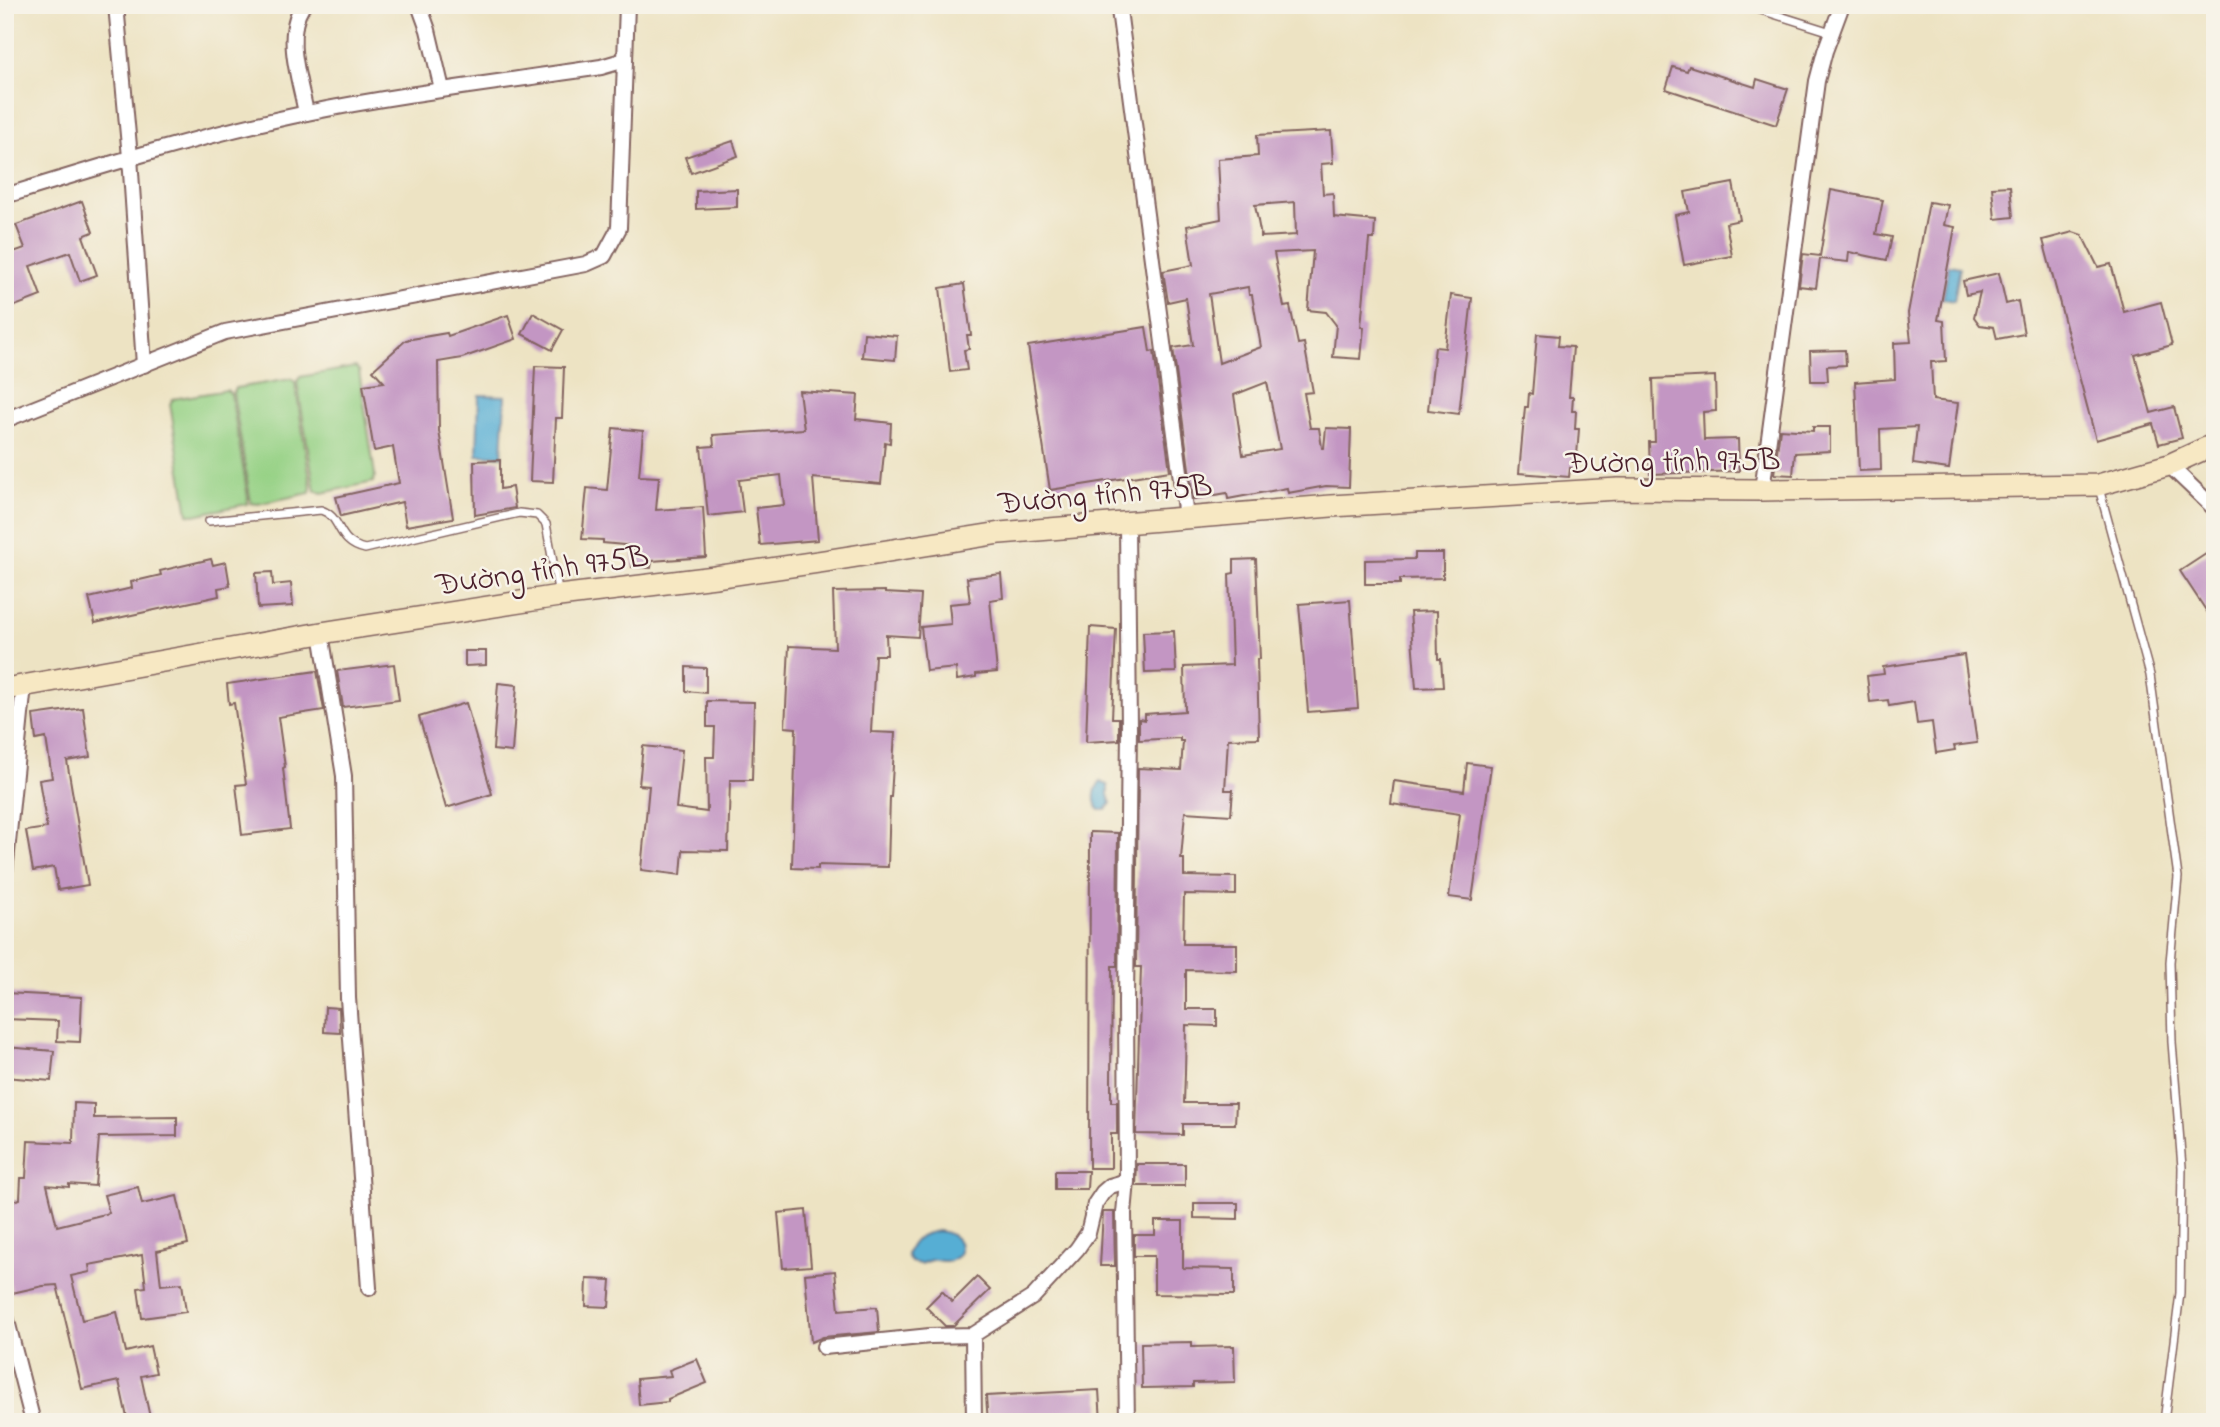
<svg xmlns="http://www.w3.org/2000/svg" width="2220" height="1427" viewBox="0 0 2220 1427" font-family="'Indie Flower',sans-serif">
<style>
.green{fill:#97d286;stroke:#707858;stroke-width:2}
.water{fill:#57aed4;stroke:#506680;stroke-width:2}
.building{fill:#c396c3;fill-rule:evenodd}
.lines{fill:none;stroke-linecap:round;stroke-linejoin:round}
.lane-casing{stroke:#836460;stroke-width:10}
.street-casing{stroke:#836460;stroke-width:18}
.secondary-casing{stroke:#836460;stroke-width:24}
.lane{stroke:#fff;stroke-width:7}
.street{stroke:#fff;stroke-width:14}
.secondary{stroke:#f7e8c3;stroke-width:21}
.labels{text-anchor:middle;stroke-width:5;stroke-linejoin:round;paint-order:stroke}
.street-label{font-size:32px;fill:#4a1f2b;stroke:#f7f3e8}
</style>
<rect width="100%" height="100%" fill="#f7f3e8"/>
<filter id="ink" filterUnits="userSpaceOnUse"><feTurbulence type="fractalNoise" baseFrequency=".0143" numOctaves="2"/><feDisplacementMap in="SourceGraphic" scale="14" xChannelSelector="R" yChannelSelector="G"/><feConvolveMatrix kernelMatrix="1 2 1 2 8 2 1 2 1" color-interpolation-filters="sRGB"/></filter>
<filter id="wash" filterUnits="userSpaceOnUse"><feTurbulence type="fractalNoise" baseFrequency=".00686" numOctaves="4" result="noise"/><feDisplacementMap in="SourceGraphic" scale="28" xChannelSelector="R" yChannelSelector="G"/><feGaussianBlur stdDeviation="1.57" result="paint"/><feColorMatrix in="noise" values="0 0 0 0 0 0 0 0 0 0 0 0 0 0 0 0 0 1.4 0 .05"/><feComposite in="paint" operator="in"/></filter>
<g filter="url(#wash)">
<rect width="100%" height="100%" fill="#ede3c3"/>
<!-- green -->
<g class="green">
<path d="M 355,367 L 359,371 L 375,475 L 374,482 L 322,493 L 315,491 L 297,382 L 300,377 Z"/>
<path d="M 291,379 L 295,382 L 311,486 L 310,493 L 258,504 L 251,503 L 233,393 L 236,388 Z"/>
<path d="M 227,390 L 231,394 L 248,498 L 247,504 L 194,515 L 188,514 L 170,404 L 173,399 Z"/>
</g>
<!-- water -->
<g class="water">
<path d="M 1949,265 L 1960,267 L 1954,301 L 1943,299 Z"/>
<path d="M 479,395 L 505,396 L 502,456 L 477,455 Z"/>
<path d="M 1100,782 L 1108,785 L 1108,795 L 1111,803 L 1106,810 L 1100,810 C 1092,803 1094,790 1100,782 Z"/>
<path d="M 938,1231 C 952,1233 964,1239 959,1255 L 950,1261 C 932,1262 939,1256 920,1264 L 911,1262 L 907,1255 C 911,1239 923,1233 938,1231 Z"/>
</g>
<g id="blocks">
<!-- building -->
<g class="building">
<path d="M 1689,66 L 1755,87 L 1757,79 L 1788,89 L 1776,125 L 1666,89 L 1673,67 L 1687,71 Z"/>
<path d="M 1331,131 L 1333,163 L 1321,164 L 1323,194 L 1333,193 L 1334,217 L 1375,221 L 1374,239 L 1369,239 L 1361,327 L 1364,327 L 1361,359 L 1333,357 L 1336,325 L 1326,312 L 1308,310 L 1313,251 L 1274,253 L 1284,307 L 1290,306 L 1298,344 L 1304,343 L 1313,392 L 1304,393 L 1310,428 L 1319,428 L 1322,448 L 1324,448 L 1326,428 L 1351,429 L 1349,487 L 1326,486 L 1288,493 L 1287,488 L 1228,499 L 1227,493 L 1193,499 L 1173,348 L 1193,345 L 1186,298 L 1168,302 L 1163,271 L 1193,265 L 1187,226 L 1221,219 L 1218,159 L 1258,156 L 1257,135 ZM 1295,202 L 1296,235 L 1261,237 L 1255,205 ZM 1248,287 L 1249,295 L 1252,295 L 1261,347 L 1219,363 L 1209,294 ZM 1267,382 L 1280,449 L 1243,455 L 1234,395 Z"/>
<path d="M 733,141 L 738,156 L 691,173 L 685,157 Z"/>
<path d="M 1733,183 L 1740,220 L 1726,223 L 1732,256 L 1684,265 L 1675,215 L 1689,212 L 1685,192 Z"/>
<path d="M 2010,186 L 2013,217 L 1995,219 L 1992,187 Z"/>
<path d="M 737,189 L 737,207 L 696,209 L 696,191 Z"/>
<path d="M 1831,190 L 1883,200 L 1876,234 L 1892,237 L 1887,260 L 1849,252 L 1848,262 L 1820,259 L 1816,288 L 1799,286 L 1803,254 L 1820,256 Z"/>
<path d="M 82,201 L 93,232 L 83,236 L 97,275 L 80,281 L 70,252 L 30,266 L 41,296 L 10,308 L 5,292 L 5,255 L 25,248 L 16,225 Z"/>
<path d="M 1929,202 L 1948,205 L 1944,225 L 1955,227 L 1938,320 L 1944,321 L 1946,361 L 1931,362 L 1933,400 L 1958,403 L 1949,469 L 1913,464 L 1917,427 L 1880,429 L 1881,470 L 1859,471 L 1855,382 L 1895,379 L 1894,343 L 1911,342 L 1908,313 Z"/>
<path d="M 2073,232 L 2082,235 L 2098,267 L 2111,264 L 2124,312 L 2161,302 L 2172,345 L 2135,355 L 2151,413 L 2174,407 L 2182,438 L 2159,444 L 2153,424 L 2096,440 L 2043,240 Z"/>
<path d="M 1999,273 L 2006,304 L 2018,301 L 2024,334 L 1997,339 L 1994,327 L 1980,325 L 1974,317 L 1980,292 L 1966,295 L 1963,281 Z"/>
<path d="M 964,284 L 971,335 L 967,335 L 969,349 L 964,350 L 967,370 L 950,372 L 940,288 Z"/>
<path d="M 1451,295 L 1472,298 L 1459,414 L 1428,410 L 1435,347 L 1445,348 Z"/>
<path d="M 533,313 L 563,330 L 552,350 L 522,334 Z"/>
<path d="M 508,315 L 516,339 L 462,358 L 438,362 L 439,431 L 453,518 L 406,526 L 402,502 L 341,516 L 336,497 L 399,483 L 393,447 L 374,451 L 363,385 L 384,382 L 373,370 L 406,340 L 447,333 L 448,336 Z"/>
<path d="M 1146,327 L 1150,352 L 1154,351 L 1170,471 L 1050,490 L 1028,346 Z"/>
<path d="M 864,333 L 897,336 L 895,360 L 862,357 Z"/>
<path d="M 1537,334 L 1559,336 L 1558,346 L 1573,347 L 1569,397 L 1573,397 L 1572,411 L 1576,411 L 1575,429 L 1579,429 L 1576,469 L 1570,468 L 1569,477 L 1519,473 L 1525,407 L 1528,407 L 1529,393 L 1532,394 Z"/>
<path d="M 1845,350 L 1846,365 L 1827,366 L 1828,381 L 1811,381 L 1810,351 Z"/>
<path d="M 535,366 L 564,367 L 562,418 L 556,418 L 553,482 L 530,481 Z"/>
<path d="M 1715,376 L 1716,411 L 1703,412 L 1704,440 L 1738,439 L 1739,471 L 1650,474 L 1649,442 L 1655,442 L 1653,379 Z"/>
<path d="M 799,391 L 858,395 L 856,419 L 891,423 L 890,443 L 885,442 L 881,484 L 813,478 L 818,540 L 760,545 L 756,508 L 784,505 L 781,475 L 739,480 L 743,512 L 708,516 L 701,447 L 714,446 L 713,435 L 804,429 Z"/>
<path d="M 1813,427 L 1830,427 L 1830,451 L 1795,453 L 1793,475 L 1774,474 L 1780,429 L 1813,431 Z"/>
<path d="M 613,428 L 643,431 L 639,476 L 659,477 L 656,510 L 703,507 L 706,557 L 652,561 L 651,568 L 632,567 L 634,546 L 603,543 L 603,540 L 582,539 L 587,488 L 607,490 Z"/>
<path d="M 500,460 L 500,489 L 512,487 L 515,508 L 475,515 L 474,461 Z"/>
<path d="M 2215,548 L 2215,624 L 2180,571 Z"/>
<path d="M 1415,553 L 1443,553 L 1443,578 L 1400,579 L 1400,584 L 1365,584 L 1365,560 L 1415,559 Z"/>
<path d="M 211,559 L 213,565 L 226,562 L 230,586 L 218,588 L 219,596 L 95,623 L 89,598 L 132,588 L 131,582 L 161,575 L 160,571 Z"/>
<path d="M 1256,559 L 1260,659 L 1257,659 L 1259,738 L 1228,739 L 1225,790 L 1233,790 L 1231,815 L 1185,812 L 1181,859 L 1184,859 L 1184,876 L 1236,877 L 1236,895 L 1184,894 L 1183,944 L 1237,944 L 1237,971 L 1186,970 L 1186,1009 L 1217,1009 L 1217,1026 L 1186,1025 L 1185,1073 L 1184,1103 L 1236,1103 L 1235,1124 L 1183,1124 L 1183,1135 L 1136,1134 L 1141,967 L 1136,967 L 1138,768 L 1181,770 L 1183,741 L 1180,741 L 1180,738 L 1139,740 L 1139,719 L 1145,720 L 1145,714 L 1185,711 L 1184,667 L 1232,665 L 1229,574 L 1234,573 L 1234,560 Z"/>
<path d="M 272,572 L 273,585 L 291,583 L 293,606 L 258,608 L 256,573 Z"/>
<path d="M 1001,574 L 1003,598 L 990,600 L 997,672 L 976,674 L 976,677 L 957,680 L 956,668 L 926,671 L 921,627 L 951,624 L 949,604 L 970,602 L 967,578 Z"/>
<path d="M 885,591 L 885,593 L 921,595 L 918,637 L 886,635 L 887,655 L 875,655 L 871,732 L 895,733 L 891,797 L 890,797 L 888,867 L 818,865 L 818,869 L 792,868 L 796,728 L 785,727 L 789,646 L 835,648 L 833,592 Z"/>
<path d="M 1350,600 L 1358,708 L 1308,712 L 1299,604 Z"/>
<path d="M 1437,611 L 1438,659 L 1441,659 L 1443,687 L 1416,688 L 1410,612 Z"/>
<path d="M 1090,627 L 1116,629 L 1112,718 L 1119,718 L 1119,740 L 1086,742 Z"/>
<path d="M 1174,631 L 1176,672 L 1145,673 L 1143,632 Z"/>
<path d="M 465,651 L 486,651 L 486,665 L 465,666 Z"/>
<path d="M 1964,655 L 1977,743 L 1954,746 L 1955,750 L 1936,753 L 1932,722 L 1917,724 L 1914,702 L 1889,706 L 1888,700 L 1870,702 L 1867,676 L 1884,674 L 1883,667 Z"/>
<path d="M 394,664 L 399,700 L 343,707 L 337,671 Z"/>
<path d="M 686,667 L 706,668 L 706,693 L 686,691 Z"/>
<path d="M 317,671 L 324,710 L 278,717 L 285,767 L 283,768 L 290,829 L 242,835 L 236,785 L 246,784 L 234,703 L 229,704 L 227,684 Z"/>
<path d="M 498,683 L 517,685 L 512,752 L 493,750 Z"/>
<path d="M 707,701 L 754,702 L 752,780 L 730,780 L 728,851 L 683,850 L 681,875 L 641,870 L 649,786 L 639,785 L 643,746 L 682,750 L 676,808 L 707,812 L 706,757 L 714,757 L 715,727 L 707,727 Z"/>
<path d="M 466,703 L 492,794 L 446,808 L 419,717 Z"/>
<path d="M 83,708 L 90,757 L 67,761 L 88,885 L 58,890 L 54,867 L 33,871 L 26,831 L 47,828 L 39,780 L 52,778 L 46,738 L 36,740 L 33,715 Z"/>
<path d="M 1467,763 L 1491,766 L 1472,900 L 1449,897 L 1460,814 L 1391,804 L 1394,781 L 1464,791 Z"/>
<path d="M 1090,832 L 1118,833 L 1117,966 L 1112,966 L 1111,1082 L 1111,1102 L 1117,1102 L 1117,1134 L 1111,1134 L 1111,1168 L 1089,1168 Z"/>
<path d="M 5,993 L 82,997 L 80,1042 L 57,1041 L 58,1021 L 5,1019 Z"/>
<path d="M 325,1007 L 339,1008 L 340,1033 L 324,1032 Z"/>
<path d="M 5,1047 L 54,1051 L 51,1081 L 5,1077 Z"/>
<path d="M 74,1103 L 94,1104 L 94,1118 L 177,1117 L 177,1136 L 99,1137 L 95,1186 L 69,1184 L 69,1187 L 47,1185 L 57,1226 L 109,1213 L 104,1195 L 138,1187 L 142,1204 L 177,1196 L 188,1244 L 157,1251 L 161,1285 L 182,1283 L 186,1312 L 142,1318 L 138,1288 L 146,1287 L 142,1255 L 89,1265 L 90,1272 L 71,1276 L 82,1320 L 117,1312 L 126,1352 L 150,1346 L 156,1373 L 141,1376 L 151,1422 L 128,1422 L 119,1381 L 82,1389 L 57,1285 L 43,1286 L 12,1293 L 5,1265 L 5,1203 L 20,1199 L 21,1178 L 26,1178 L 28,1141 L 73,1143 Z"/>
<path d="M 1137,1164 L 1185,1164 L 1185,1186 L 1136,1186 Z"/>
<path d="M 1055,1171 L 1088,1171 L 1087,1189 L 1055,1189 Z"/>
<path d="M 1194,1203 L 1238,1203 L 1238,1219 L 1194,1218 Z"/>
<path d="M 806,1210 L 811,1266 L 783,1268 L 778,1213 Z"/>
<path d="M 1103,1212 L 1114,1212 L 1115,1266 L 1100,1266 Z"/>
<path d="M 1155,1221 L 1183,1221 L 1183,1268 L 1234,1269 L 1234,1295 L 1154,1294 L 1154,1256 L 1134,1256 L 1134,1235 L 1155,1235 Z"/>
<path d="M 835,1271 L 839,1310 L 877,1307 L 879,1332 L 823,1337 L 811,1342 L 805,1274 Z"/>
<path d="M 977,1277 L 990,1290 L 953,1326 L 945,1326 L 926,1307 L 942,1291 L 952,1302 Z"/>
<path d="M 587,1279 L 611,1280 L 609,1307 L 586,1306 Z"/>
<path d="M 1192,1342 L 1192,1347 L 1234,1346 L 1235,1382 L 1193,1383 L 1193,1387 L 1142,1388 L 1141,1343 Z"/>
<path d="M 697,1359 L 707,1383 L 668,1399 L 668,1402 L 639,1405 L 637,1379 L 671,1376 L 669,1370 Z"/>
<path d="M 1099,1390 L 1101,1422 L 988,1422 L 986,1396 Z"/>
</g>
</g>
</g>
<g filter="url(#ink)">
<use href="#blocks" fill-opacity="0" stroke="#836460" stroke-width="2"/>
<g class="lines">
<!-- lane casing -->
<g class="lane-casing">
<g id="lane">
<path d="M 1745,5 L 1831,32"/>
<path d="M 2099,488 L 2150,675 L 2178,877 L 2170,962 L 2172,1042 L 2182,1167 L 2180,1293 L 2164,1422"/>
<path d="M 209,521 L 321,510 C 343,517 335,542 365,549 L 519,513 L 537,515 L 546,524 L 559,595"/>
</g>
</g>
<!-- street casing -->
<g class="street-casing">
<g id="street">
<path d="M 116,5 L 130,157 L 144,365"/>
<path d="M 303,5 C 283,36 300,80 306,113"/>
<path d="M 419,5 L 428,30 L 442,89"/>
<path d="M 1119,10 L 1186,517"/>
<path d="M 5,196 C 105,165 205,134 307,113 C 405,93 503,82 601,67 L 625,60"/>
<path d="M 5,420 L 225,332 L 586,264 L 604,256 L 619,228 L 627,5"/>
<path d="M 2169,465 L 2215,509"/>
<path d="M 1762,490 L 1817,81 L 1825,51 L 1842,5"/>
<path d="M 1127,524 L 1129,729 L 1126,1002 L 1127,1181 L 1124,1213 L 1127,1422"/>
<path d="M 321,633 L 344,776 L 348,998 L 369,1288"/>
<path d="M 5,872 L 24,685"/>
<path d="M 5,1313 L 33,1422"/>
<path d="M 973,1335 L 974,1422"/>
<path d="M 824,1347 L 930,1336 L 973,1335 L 1033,1297 L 1077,1249 L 1088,1233 L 1095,1204 L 1103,1192 L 1110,1186 L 1127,1181"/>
</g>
</g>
<!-- secondary casing -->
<g class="secondary-casing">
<path id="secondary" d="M 5,689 L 321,633 L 559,596 L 715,577 L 825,561 L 1000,533 L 1331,506 L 1618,489 L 1762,490 L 2098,485 L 2169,465 L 2215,444"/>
</g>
<!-- lane -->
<use href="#lane" class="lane"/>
<!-- street -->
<use href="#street" class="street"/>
<!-- secondary -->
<use href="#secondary" class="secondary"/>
</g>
</g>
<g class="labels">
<!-- street labels -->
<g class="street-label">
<text transform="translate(1673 460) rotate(-1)" y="11">Đường tỉnh 975B</text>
<text transform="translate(1105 493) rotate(-5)" y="11">Đường tỉnh 975B</text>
<text transform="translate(542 569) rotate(-8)" y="11">Đường tỉnh 975B</text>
</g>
</g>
<!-- margin -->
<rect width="2220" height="1427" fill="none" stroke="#f7f3e8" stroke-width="28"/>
</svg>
